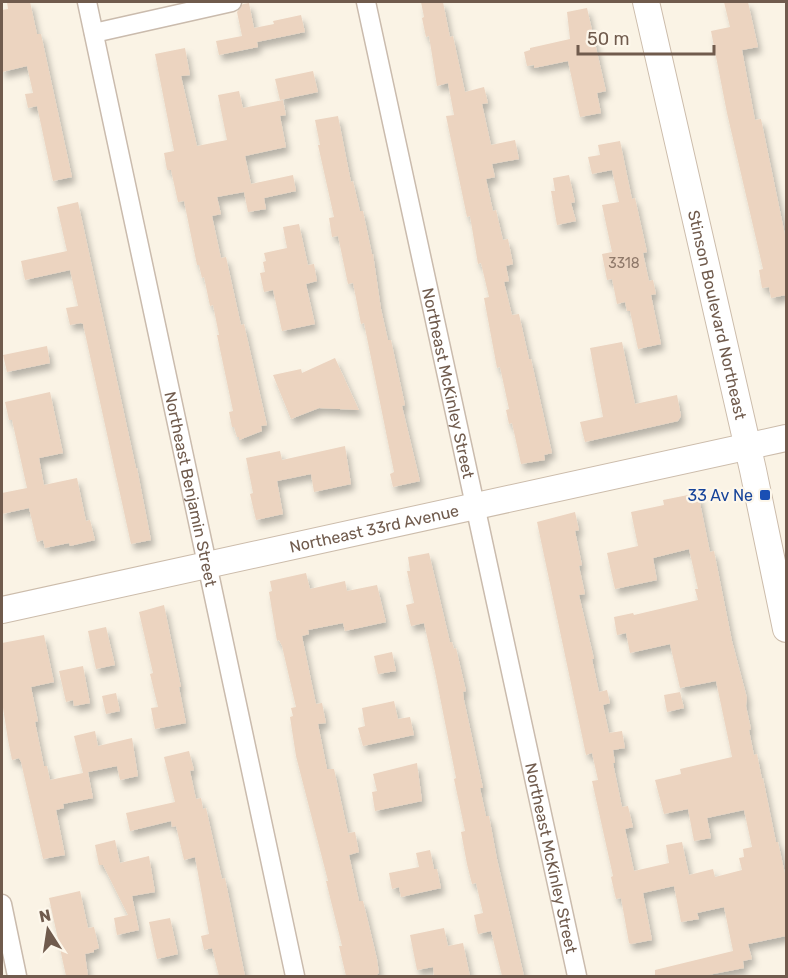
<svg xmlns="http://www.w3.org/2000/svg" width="788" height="978" viewBox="0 0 788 978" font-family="Rubik,sans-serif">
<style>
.building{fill:#ecd4c0;filter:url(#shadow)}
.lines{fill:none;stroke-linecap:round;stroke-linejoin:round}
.street-casing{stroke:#cabbad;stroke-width:21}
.secondary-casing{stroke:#ccbcab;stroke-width:28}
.street{stroke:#fff;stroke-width:18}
.secondary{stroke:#fff;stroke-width:26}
.transit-dot{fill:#1a4fb4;stroke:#fdf7eb;stroke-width:2}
.labels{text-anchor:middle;stroke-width:4.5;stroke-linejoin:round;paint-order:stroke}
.number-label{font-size:14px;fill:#8f796a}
.street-label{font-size:16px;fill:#705b4d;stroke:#fdf7eb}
.transit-label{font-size:16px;fill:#164399;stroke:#fdf7eb;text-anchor:end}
</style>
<defs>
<filter id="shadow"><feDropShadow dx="3.5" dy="6" stdDeviation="3" flood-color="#0004"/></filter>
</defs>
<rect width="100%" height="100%" fill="#faf3e5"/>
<!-- building -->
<g class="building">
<path d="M 7,2 L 30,2 L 37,34 L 41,34 L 72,177 L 53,181 L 37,106 L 28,108 L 25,94 L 33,93 L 27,66 L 2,72 L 2,10 L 8,9 Z"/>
<path d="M 421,2 L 443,2 L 450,37 L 453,36 L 465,92 L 484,87 L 488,103 L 482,104 L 491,145 L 515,140 L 519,159 L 492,164 L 495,177 L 486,179 L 493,211 L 496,210 L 503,240 L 508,239 L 513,264 L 506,266 L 509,281 L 504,282 L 512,315 L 519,314 L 529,359 L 531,359 L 552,453 L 544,455 L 545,460 L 521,464 L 512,423 L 509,424 L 506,410 L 509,409 L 500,367 L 497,368 L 484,298 L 489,297 L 481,263 L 478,264 L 470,216 L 467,217 L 446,116 L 454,115 L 448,83 L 437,86 L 429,36 L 426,37 L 422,18 L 424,17 Z"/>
<path d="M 724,2 L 748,2 L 758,47 L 742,50 L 755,120 L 761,119 L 786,240 L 786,295 L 771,298 L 769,287 L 762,288 L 759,270 L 763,269 L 727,113 L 711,31 L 730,27 Z"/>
<path d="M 249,3 L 254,28 L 274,24 L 273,21 L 301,15 L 305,32 L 257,42 L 258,47 L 219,55 L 216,41 L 242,36 L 237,12 L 243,4 Z"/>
<path d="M 587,8 L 606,91 L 597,93 L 601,113 L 580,117 L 568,61 L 534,68 L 534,65 L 527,66 L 524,52 L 530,50 L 530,48 L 570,39 L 567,12 Z"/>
<path d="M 185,48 L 190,75 L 181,76 L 197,146 L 227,140 L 218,95 L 239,91 L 243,108 L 283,100 L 286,115 L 280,116 L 286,147 L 245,156 L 251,184 L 293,175 L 296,191 L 264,198 L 266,209 L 248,212 L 244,192 L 217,197 L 221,214 L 212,216 L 221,258 L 226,257 L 241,325 L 244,324 L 267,425 L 261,426 L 262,431 L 239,440 L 239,437 L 237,437 L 234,427 L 232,427 L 229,412 L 233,411 L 217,335 L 219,335 L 213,305 L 210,306 L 204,277 L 202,278 L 199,265 L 197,265 L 184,201 L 178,202 L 171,170 L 167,170 L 164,153 L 174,151 L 155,54 Z"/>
<path d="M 313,71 L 318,92 L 280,100 L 275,79 Z"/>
<path d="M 338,116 L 351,182 L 353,181 L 360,211 L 363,211 L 372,254 L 373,254 L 381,309 L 388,340 L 391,340 L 405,405 L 402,406 L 420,481 L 393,487 L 390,474 L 394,472 L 364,323 L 361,324 L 353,283 L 348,284 L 338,236 L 332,237 L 329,218 L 334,217 L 318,145 L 320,145 L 315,120 Z"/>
<path d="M 620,141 L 632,199 L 635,198 L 647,252 L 643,253 L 649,281 L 653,280 L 656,294 L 651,295 L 661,344 L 638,349 L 630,311 L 627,311 L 625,302 L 617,304 L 612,279 L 607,280 L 602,254 L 612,252 L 602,205 L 619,202 L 612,170 L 592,174 L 588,157 L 600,155 L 598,145 Z"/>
<path d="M 569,175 L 575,202 L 571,203 L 576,221 L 557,225 L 551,191 L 555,191 L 553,178 Z"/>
<path d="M 78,202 L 136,468 L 137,468 L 151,540 L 131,544 L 83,324 L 81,323 L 70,325 L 66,308 L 78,306 L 70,270 L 25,280 L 21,261 L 67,251 L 57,207 Z"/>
<path d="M 299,224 L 308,265 L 314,264 L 317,281 L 306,284 L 315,324 L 282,331 L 273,290 L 264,292 L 260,273 L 265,272 L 263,262 L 266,261 L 264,253 L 287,248 L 283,227 Z"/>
<path d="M 622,342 L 635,404 L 677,395 L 681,416 L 678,421 L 585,442 L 580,422 L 603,417 L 590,348 Z"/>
<path d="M 47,346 L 50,363 L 7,372 L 3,355 Z"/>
<path d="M 335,358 L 359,410 L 319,408 L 291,419 L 273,375 L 301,369 L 302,373 Z"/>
<path d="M 50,392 L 63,453 L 39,458 L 44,485 L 77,478 L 86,521 L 90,520 L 95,540 L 70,546 L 69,543 L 45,548 L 43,540 L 37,542 L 29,508 L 2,514 L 2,493 L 27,488 L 12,420 L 9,420 L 5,402 Z"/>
<path d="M 345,446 L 351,484 L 314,492 L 311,474 L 277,481 L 283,514 L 256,520 L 250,494 L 253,493 L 246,458 L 280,451 L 282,460 Z"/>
<path d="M 698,493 L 710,552 L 714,551 L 732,641 L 747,698 L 746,706 L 751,729 L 749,730 L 754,755 L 757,754 L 762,779 L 763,778 L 776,842 L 778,842 L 785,874 L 786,873 L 786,936 L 748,944 L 752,959 L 743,961 L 744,968 L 703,976 L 655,976 L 655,970 L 733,951 L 724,907 L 697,913 L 699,919 L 681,922 L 674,886 L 643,893 L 652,940 L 631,944 L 629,943 L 621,898 L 616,899 L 611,877 L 613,876 L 592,781 L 598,780 L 592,753 L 586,755 L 537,522 L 575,512 L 579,530 L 575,531 L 582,565 L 579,566 L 585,594 L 579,595 L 594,659 L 592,659 L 599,692 L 607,690 L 610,703 L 603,705 L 609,733 L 622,731 L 625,748 L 613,750 L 615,763 L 613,763 L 622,807 L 628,806 L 633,827 L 625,829 L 634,871 L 669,863 L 666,845 L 682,842 L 689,875 L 713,869 L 715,877 L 742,870 L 739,858 L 744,857 L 743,849 L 752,847 L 744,810 L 707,818 L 711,838 L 694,841 L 688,809 L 664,814 L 655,780 L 681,774 L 680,769 L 732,757 L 716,681 L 680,688 L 670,644 L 630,653 L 626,633 L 617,635 L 614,617 L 633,613 L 634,615 L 698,600 L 695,589 L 698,589 L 689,549 L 653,558 L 657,580 L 615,589 L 607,553 L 638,546 L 631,512 L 664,505 L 663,500 Z"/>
<path d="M 429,553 L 450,642 L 452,642 L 454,649 L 456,648 L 466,691 L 463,692 L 464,700 L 483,788 L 480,788 L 486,816 L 489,816 L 497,859 L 524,976 L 502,976 L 491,931 L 478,934 L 474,915 L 483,913 L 476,883 L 472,884 L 467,864 L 461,832 L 465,831 L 454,779 L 456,778 L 435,672 L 424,623 L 411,626 L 406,605 L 414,603 L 407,571 L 410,571 L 408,557 Z"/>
<path d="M 306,573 L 310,589 L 345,581 L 347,591 L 377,585 L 386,622 L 345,631 L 343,623 L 308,630 L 309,634 L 302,636 L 316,704 L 322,703 L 326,723 L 318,724 L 327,769 L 334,769 L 348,833 L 355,832 L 359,852 L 349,855 L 359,901 L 363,901 L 366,913 L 377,959 L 379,973 L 377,974 L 378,976 L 346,976 L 339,946 L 342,946 L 326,881 L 328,881 L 296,756 L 290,717 L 293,716 L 291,708 L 296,707 L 282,646 L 279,640 L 277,641 L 269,592 L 272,591 L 270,581 Z"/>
<path d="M 164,605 L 181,687 L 179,687 L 186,723 L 155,729 L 151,708 L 158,707 L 150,674 L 153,673 L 139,612 Z"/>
<path d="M 106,627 L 115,665 L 96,669 L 88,631 Z"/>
<path d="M 44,635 L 54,682 L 31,687 L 38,721 L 35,722 L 44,766 L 47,766 L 50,780 L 83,773 L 74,736 L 95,731 L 98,746 L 132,738 L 138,776 L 120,780 L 117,766 L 88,772 L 93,798 L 63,804 L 64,808 L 56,810 L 65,855 L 43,859 L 21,762 L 19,758 L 12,760 L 8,740 L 2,701 L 2,643 Z"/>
<path d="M 392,652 L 396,671 L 378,674 L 374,656 Z"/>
<path d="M 83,666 L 90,703 L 74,706 L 73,700 L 66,702 L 59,671 Z"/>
<path d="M 680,692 L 684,708 L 667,712 L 664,695 Z"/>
<path d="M 116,693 L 120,711 L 106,714 L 102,696 Z"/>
<path d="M 394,701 L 398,719 L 410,717 L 414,735 L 363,746 L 358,728 L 365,726 L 362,708 Z"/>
<path d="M 189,751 L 194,770 L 190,771 L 196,799 L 201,798 L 203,809 L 206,808 L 222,879 L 225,878 L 245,976 L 219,976 L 212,948 L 204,950 L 201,936 L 209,934 L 195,857 L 184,860 L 176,826 L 172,827 L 171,821 L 130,831 L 126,813 L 175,802 L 164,757 Z"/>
<path d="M 417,763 L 422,801 L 375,811 L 372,792 L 377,791 L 373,774 Z"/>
<path d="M 115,840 L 120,863 L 149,856 L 155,892 L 132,896 L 139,930 L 117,935 L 114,918 L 128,915 L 103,865 L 99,865 L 95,845 Z"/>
<path d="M 430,850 L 434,869 L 437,869 L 441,888 L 401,897 L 399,887 L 392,889 L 389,873 L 419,867 L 416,853 Z"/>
<path d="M 80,891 L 88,928 L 94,927 L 99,948 L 94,950 L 94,952 L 85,954 L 88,976 L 66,976 L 49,898 Z"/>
<path d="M 170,918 L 178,954 L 157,959 L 149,922 Z"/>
<path d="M 444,928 L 448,946 L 463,943 L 470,976 L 434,976 L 433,967 L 417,970 L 410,935 Z"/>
</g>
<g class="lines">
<!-- street casing -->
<g class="street-casing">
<g id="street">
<path id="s1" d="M 87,2 L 295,976"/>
<path id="s2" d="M 366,2 L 577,976"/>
<path d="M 94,33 L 232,2"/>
<path d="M 2,904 L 17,976"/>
</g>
</g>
<!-- secondary casing -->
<g class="secondary-casing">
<g id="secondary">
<path id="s3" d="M 646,2 L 753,470 L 786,629"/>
<path id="s4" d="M 2,610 L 786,438"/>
</g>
</g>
<!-- street -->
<use href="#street" class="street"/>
<!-- secondary -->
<use href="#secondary" class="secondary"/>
</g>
<!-- markers -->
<rect class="transit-dot" x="759" y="489" width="12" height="12" rx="3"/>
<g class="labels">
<!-- number labels -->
<g class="number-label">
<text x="624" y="268">3318</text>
</g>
<!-- street labels -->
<g class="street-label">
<text dy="6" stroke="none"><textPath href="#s3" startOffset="321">Stinson Boulevard Northeast</textPath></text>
<text dy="6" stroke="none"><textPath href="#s2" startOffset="390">Northeast McKinley Street</textPath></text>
<text dy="6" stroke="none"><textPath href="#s1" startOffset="498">Northeast Benjamin Street</textPath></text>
<text dy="6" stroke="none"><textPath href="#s4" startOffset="381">Northeast 33rd Avenue</textPath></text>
<text dy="6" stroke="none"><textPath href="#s2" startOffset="876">Northeast McKinley Street</textPath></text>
</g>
<!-- transit labels -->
<g class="transit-label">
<text x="753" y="501">33 Av Ne</text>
</g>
</g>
<!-- border -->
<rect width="788" height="978" fill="none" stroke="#705b4d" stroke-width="6"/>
<!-- north arrow -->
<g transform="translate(48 930) rotate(348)" stroke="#fdf7eb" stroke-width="4.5" paint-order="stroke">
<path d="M0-4.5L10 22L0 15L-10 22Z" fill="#705b4d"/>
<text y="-9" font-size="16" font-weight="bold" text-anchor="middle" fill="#705b4d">N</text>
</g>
<!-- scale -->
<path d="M578 45v9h136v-9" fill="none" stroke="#705b4d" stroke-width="3"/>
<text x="587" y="45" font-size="18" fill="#705b4d" stroke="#fdf7eb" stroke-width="4.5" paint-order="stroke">50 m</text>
</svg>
